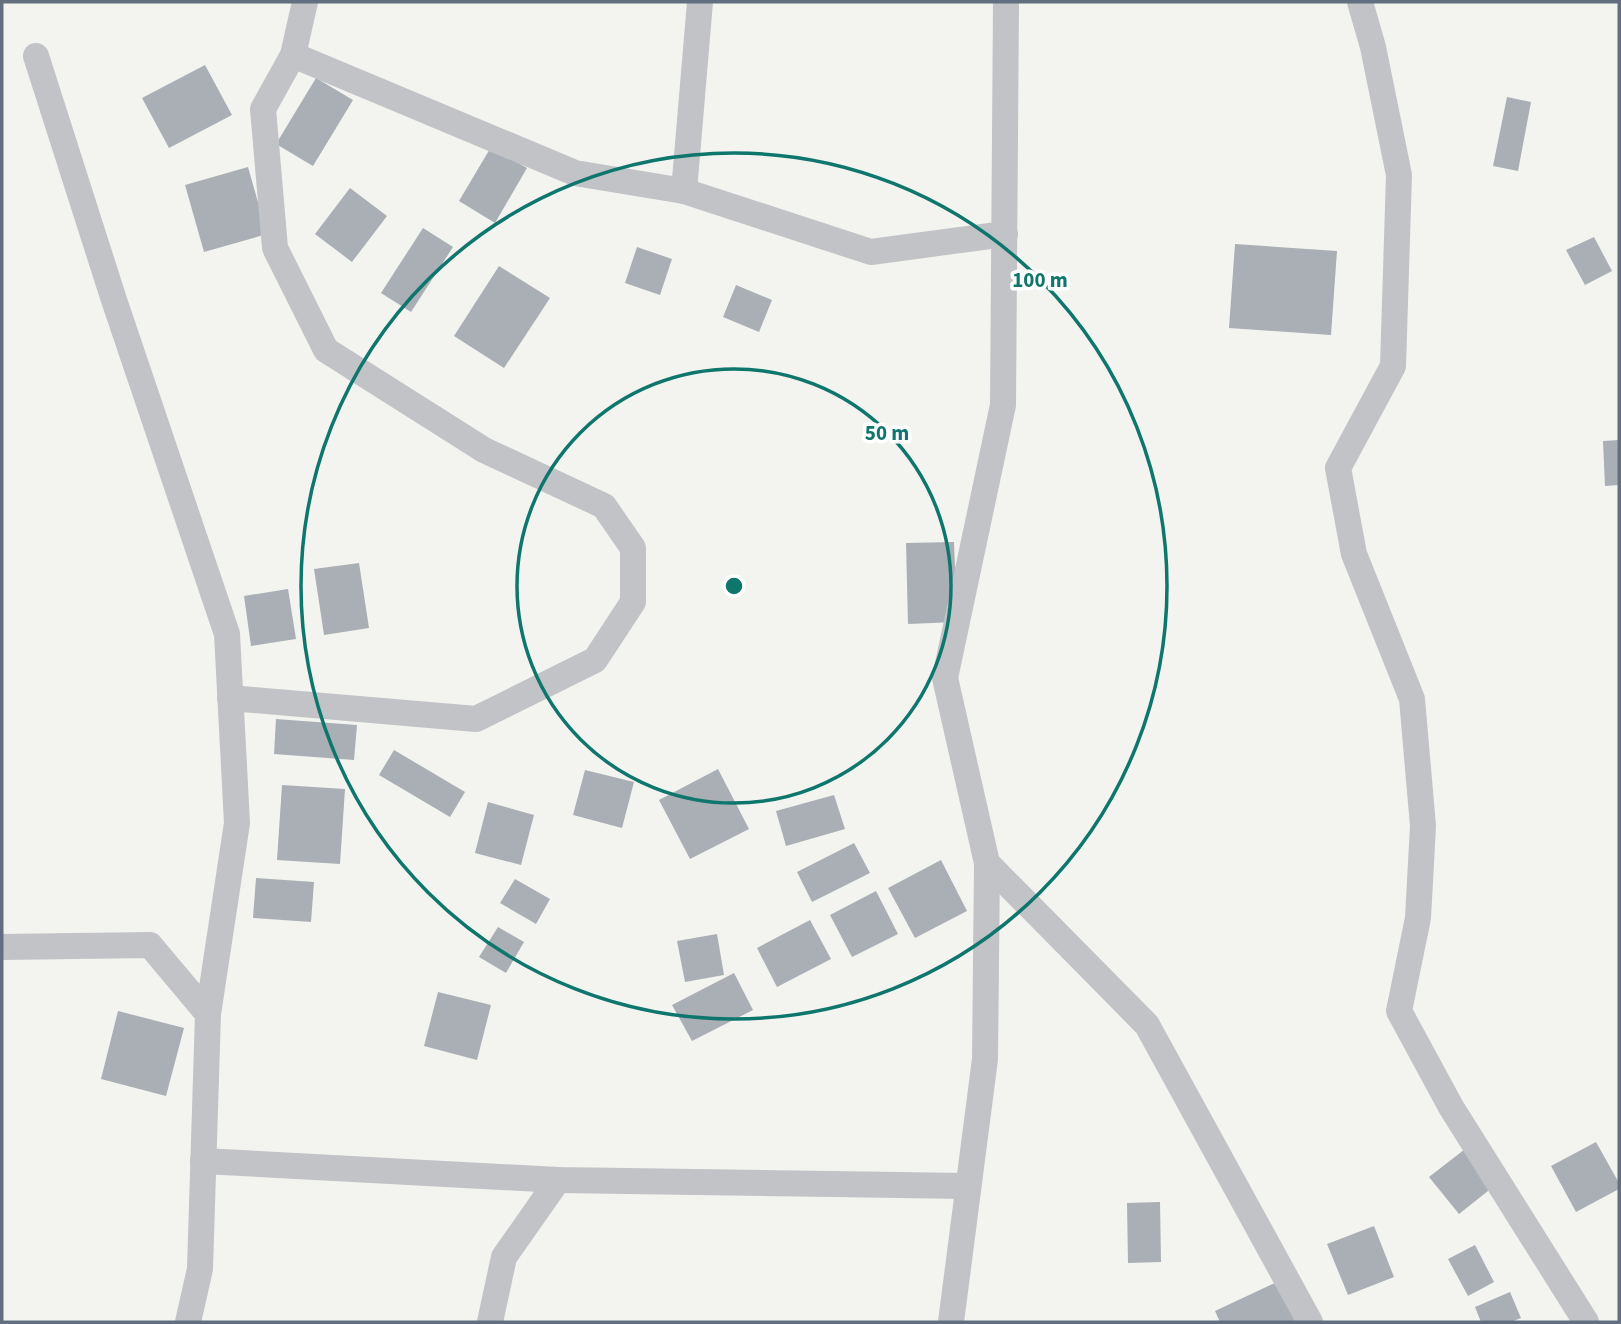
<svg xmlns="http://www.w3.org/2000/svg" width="1621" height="1324" viewBox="0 0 1621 1324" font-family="'Source Sans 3',sans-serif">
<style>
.building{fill:#a9afb5}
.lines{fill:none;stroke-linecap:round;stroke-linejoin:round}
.minor{stroke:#c1c3c7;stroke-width:26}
.ring{fill:none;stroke:#0f766e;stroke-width:3.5}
.centre{fill:#0f766e;stroke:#fff;stroke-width:3.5}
.ring-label{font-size:21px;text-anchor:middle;font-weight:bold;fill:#0f766e;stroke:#fff;stroke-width:7;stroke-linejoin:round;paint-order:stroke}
</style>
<rect width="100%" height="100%" fill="#f3f4ef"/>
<!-- building -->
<g class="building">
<path d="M 205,65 L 232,115 L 169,148 L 142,98 Z"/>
<path d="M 316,78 L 353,100 L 313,166 L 276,144 Z"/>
<path d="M 1507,97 L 1531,102 L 1518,171 L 1493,166 Z"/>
<path d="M 491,147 L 527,168 L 495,223 L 459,201 Z"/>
<path d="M 248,167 L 267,234 L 204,252 L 185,185 Z"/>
<path d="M 350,188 L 387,216 L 352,262 L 315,234 Z"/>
<path d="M 423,228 L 453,247 L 411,312 L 381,293 Z"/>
<path d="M 1594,237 L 1612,271 L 1585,285 L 1566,250 Z"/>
<path d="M 1235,244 L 1337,251 L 1331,335 L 1229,328 Z"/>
<path d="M 637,247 L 672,259 L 660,295 L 625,283 Z"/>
<path d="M 499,266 L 550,298 L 504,368 L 454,336 Z"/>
<path d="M 736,285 L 772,300 L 759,332 L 723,317 Z"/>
<path d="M 1619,440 L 1619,485 L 1605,486 L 1603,441 Z"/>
<path d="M 954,542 L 957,622 L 908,624 L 906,543 Z"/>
<path d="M 359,563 L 369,628 L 324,635 L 314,569 Z"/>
<path d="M 288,589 L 296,639 L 251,646 L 244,596 Z"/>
<path d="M 276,719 L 357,725 L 354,760 L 274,754 Z"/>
<path d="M 394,750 L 465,792 L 450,817 L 379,775 Z"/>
<path d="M 718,769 L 749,829 L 690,859 L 659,800 Z"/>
<path d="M 585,770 L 634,782 L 622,828 L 573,815 Z"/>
<path d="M 282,785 L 345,789 L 340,864 L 277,860 Z"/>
<path d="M 834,795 L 845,829 L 786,846 L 776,811 Z"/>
<path d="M 488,802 L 534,815 L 521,865 L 475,853 Z"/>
<path d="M 854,843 L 870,873 L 812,902 L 797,872 Z"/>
<path d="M 941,860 L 967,911 L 915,938 L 888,888 Z"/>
<path d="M 256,878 L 314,882 L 311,922 L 253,918 Z"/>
<path d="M 515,879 L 550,899 L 536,924 L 500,903 Z"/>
<path d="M 876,891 L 898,934 L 852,957 L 830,915 Z"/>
<path d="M 810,920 L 831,959 L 777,987 L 757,948 Z"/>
<path d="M 498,927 L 524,942 L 506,973 L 479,957 Z"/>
<path d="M 717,934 L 724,975 L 685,982 L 677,941 Z"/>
<path d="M 734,973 L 753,1010 L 692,1041 L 672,1005 Z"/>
<path d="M 438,992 L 491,1005 L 477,1060 L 424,1046 Z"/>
<path d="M 118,1011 L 184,1028 L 166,1096 L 101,1079 Z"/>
<path d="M 1596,1142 L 1619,1183 L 1619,1189 L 1576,1212 L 1551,1166 Z"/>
<path d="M 1469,1146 L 1498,1183 L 1459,1214 L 1429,1177 Z"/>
<path d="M 1160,1202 L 1161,1262 L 1128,1263 L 1127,1203 Z"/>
<path d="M 1374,1226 L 1394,1277 L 1348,1295 L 1327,1244 Z"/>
<path d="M 1475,1245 L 1494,1282 L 1468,1296 L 1448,1259 Z"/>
<path d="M 1279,1281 L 1298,1322 L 1220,1322 L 1215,1311 Z"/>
<path d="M 1510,1292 L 1521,1318 L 1511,1322 L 1481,1322 L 1475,1307 Z"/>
</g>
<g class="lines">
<!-- minor -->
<g class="minor">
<path d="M 1360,2 L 1373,47 L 1399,175 L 1393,366 L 1338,468 L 1354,554 L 1412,699 L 1423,826 L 1418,918 L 1399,1011 L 1451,1107 L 1586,1322"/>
<path d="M 293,55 L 575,173 L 684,191 L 871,252 L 1005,234"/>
<path d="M 36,56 L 114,300 L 227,634 L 237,823 L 208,1014"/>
<path d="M 684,191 L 700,2"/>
<path d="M 230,698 L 476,719 L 595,660 L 633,602 L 633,548 L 604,506 L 484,450 L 326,350 L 275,248 L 263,109 L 293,55 L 305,2"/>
<path d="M 987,863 L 1147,1025 L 1310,1322"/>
<path d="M 2,947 L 150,945 L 208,1014 L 200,1269 L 188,1322"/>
<path d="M 203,1161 L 558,1180 L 967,1186"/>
<path d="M 490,1322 L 504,1257 L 558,1180"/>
<path d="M 951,1322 L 985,1059 L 987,863 L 945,678 L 1003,405 L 1006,2"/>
</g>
</g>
<!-- distance rings -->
<g class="ring">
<circle cx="734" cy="586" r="217"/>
<circle cx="734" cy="586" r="433"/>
</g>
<circle cx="734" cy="586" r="10" class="centre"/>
<g class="ring-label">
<text x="1040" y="287">100 m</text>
<text x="887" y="440">50 m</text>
</g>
<!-- border -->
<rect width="1621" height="1324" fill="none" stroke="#636f80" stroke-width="7"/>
</svg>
